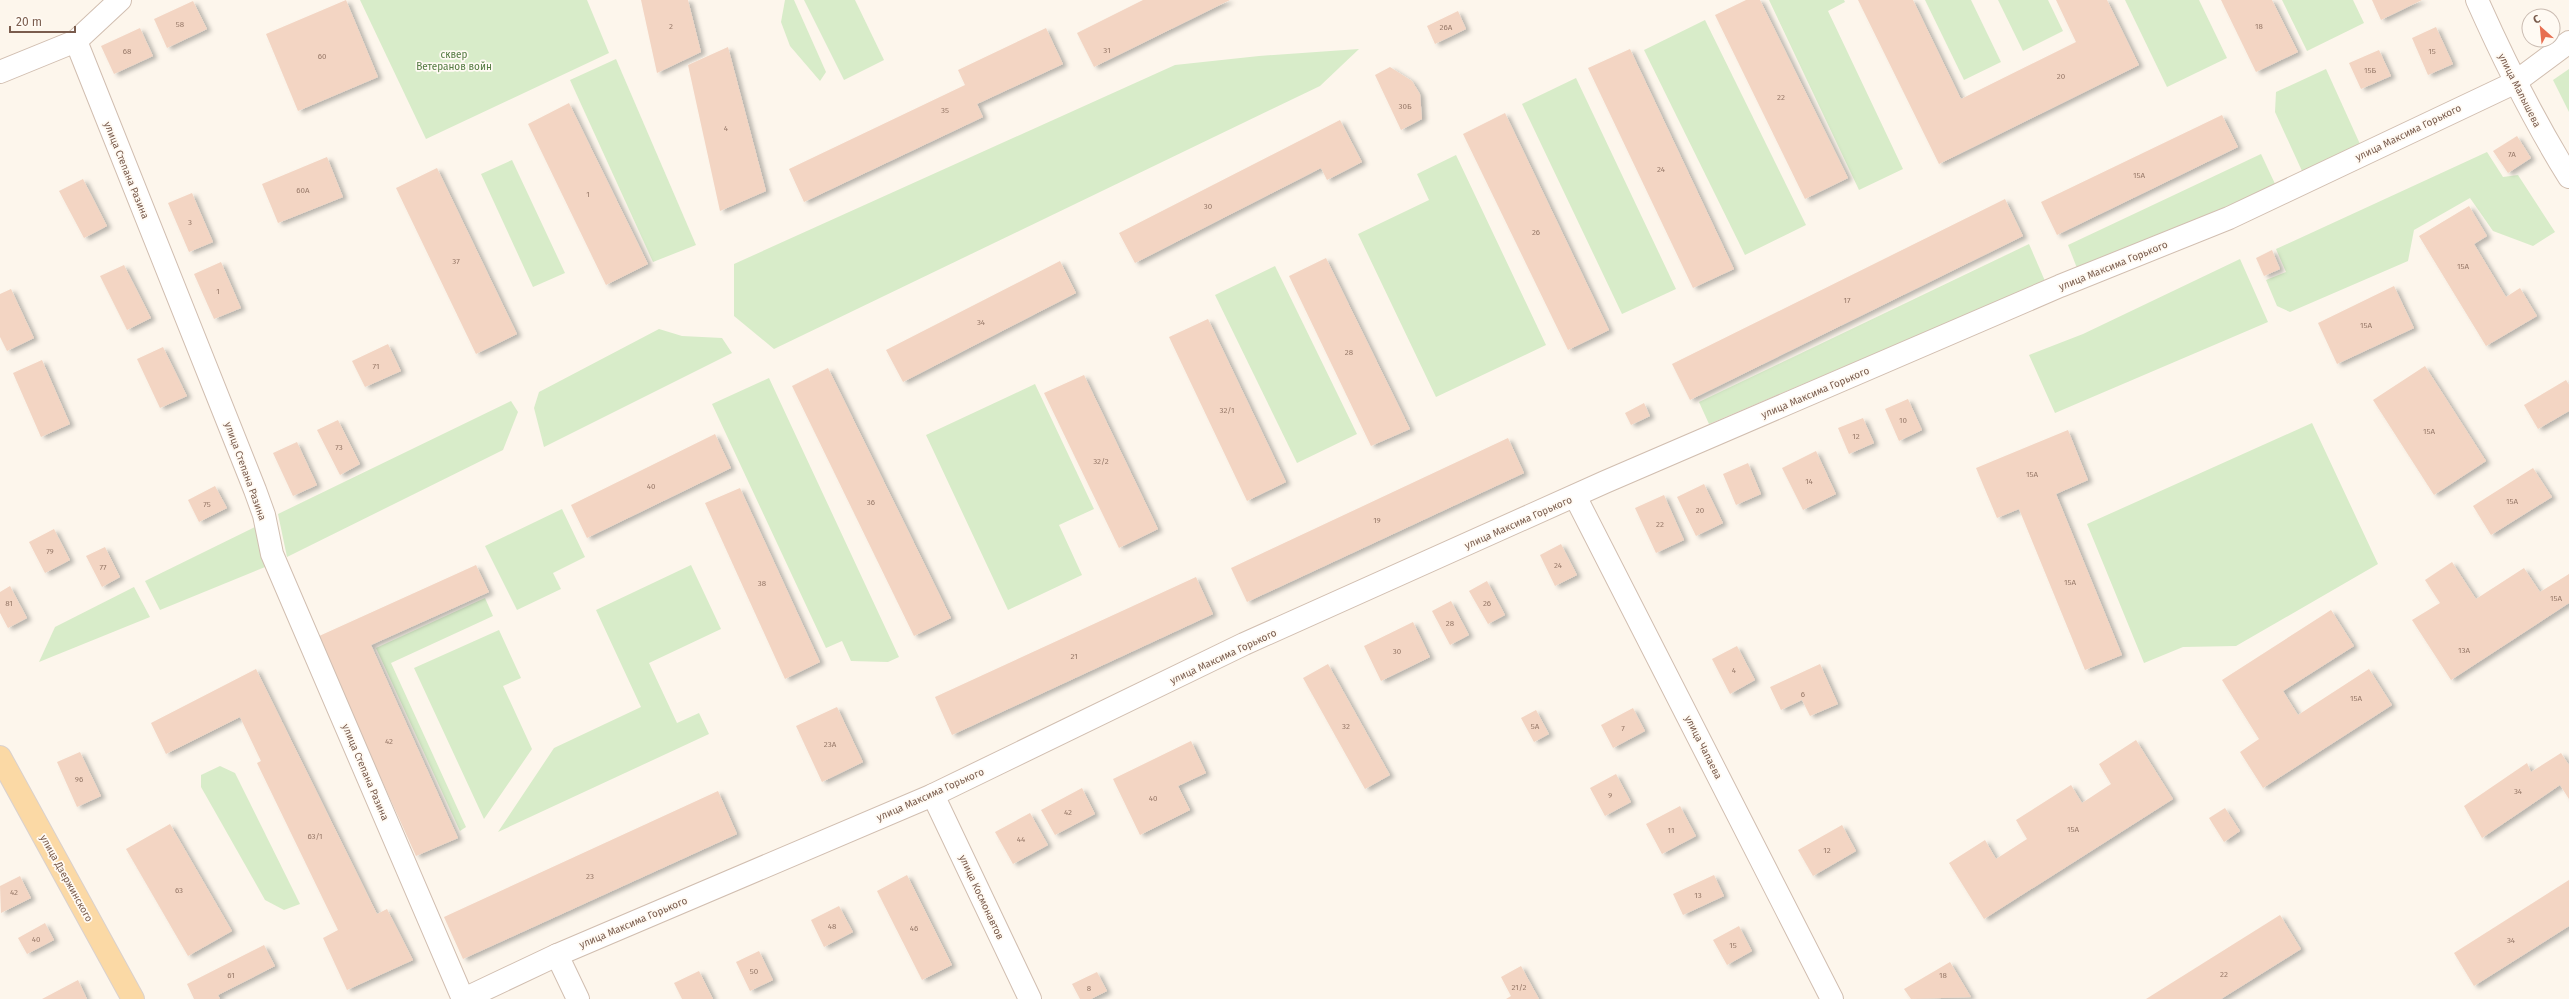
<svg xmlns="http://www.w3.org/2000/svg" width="2569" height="999" viewBox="0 0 2569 999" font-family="'Fira Sans',sans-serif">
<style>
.green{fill:#d8ecc9}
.building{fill:#f3d5c3;filter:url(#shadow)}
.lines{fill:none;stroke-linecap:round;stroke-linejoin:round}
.minor-casing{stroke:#d1beb0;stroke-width:24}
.tertiary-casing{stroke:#d1beb0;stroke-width:24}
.primary-casing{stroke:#dad1cd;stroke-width:24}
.minor{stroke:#fff;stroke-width:22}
.tertiary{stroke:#fff;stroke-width:22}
.primary{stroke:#fbd9a5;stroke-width:22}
.labels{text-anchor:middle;stroke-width:3.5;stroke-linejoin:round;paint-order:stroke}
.number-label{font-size:8px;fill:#987a6a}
.park-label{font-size:10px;fill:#537a41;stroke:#fffaf3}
.street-label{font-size:10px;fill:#7a5c4d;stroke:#fffaf3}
</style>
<defs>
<filter id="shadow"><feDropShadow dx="4.5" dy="2.5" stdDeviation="2" flood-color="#0004"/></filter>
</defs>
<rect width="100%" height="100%" fill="#fdf6ec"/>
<!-- green -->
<g class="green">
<path d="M 360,0 L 587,0 L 609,53 L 426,139 Z"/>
<path d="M 785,0 L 794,0 L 826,72 L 820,81 L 790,46 L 781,22 Z"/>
<path d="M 804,0 L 855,0 L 884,60 L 844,80 Z"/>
<path d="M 1769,0 L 1844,0 L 1845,2 L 1828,11 L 1903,169 L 1859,190 Z"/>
<path d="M 1925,0 L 1971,0 L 2001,62 L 1964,80 Z"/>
<path d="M 1998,0 L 2048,0 L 2063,31 L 2023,51 Z"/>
<path d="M 2125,0 L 2199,0 L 2227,58 L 2167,87 Z"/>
<path d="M 2282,0 L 2353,0 L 2364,23 L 2307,51 Z"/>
<path d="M 1705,20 L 1806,225 L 1745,255 L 1644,50 Z"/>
<path d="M 1359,49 L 1320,86 L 774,349 L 734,316 L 734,264 L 1175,65 L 1259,56 Z"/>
<path d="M 616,59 L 696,245 L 653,262 L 570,80 Z"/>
<path d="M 2326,69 L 2360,144 L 2302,171 L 2275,112 L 2276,92 Z"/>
<path d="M 2569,69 L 2569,112 L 2553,80 Z"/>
<path d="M 1576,78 L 1676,289 L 1622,314 L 1522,104 Z"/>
<path d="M 2487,152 L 2503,177 L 2518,175 L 2555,232 L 2533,246 L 2493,231 L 2470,198 L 2414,230 L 2408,261 L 2290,312 L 2277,306 L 2266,280 L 2286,272 L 2276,249 Z"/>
<path d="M 2261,154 L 2276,186 L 2077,268 L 2068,245 Z"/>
<path d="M 1456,155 L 1546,345 L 1436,397 L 1358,234 L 1429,200 L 1417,174 Z"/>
<path d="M 512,160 L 565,273 L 533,287 L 481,174 Z"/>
<path d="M 2029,244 L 2045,281 L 1709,424 L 1699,402 Z"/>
<path d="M 2240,259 L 2268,322 L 2055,413 L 2029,355 L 2083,334 Z"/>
<path d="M 1275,266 L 1357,434 L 1297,463 L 1215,295 Z"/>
<path d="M 659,329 L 682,336 L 722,338 L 732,353 L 544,447 L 534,408 L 539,392 Z"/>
<path d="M 769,378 L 899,657 L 888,662 L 851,661 L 842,641 L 826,648 L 712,404 Z"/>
<path d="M 1035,384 L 1094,509 L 1059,525 L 1082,575 L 1008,610 L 926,435 Z"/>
<path d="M 511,401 L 518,412 L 503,450 L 287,557 L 278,514 Z"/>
<path d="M 2312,423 L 2378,564 L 2236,646 L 2183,647 L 2144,663 L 2087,524 Z"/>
<path d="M 562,509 L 585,557 L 553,573 L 561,589 L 517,610 L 485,546 Z"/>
<path d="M 261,524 L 270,565 L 160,610 L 145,581 Z"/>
<path d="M 691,565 L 721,629 L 649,663 L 677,723 L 699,713 L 709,734 L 498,832 L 554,748 L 641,707 L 596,610 Z"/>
<path d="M 134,587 L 150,617 L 39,662 L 55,627 Z"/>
<path d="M 485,598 L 493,616 L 391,663 L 466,827 L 460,831 L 376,648 Z"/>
<path d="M 499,630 L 521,678 L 503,686 L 532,749 L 484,819 L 414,668 Z"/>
<path d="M 220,766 L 235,773 L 300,904 L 284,910 L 265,900 L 201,787 L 201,775 Z"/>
</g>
<!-- building -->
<g class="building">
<path d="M 346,0 L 378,77 L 298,111 L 266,34 Z"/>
<path d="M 641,0 L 688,0 L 701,52 L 657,73 Z"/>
<path d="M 1143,0 L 1230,0 L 1094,67 L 1077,33 Z"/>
<path d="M 1746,0 L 1760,0 L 1848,178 L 1805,199 L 1715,15 Z"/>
<path d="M 1858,0 L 1913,0 L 1961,99 L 2076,42 L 2056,0 L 2107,0 L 2139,65 L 1939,164 Z"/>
<path d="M 2221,0 L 2272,0 L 2298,52 L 2256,72 Z"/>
<path d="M 2372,0 L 2422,0 L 2381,20 Z"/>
<path d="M 193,1 L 207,29 L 167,48 L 154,19 Z"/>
<path d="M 1458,11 L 1466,29 L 1435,44 L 1427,26 Z"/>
<path d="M 2436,27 L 2453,64 L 2428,75 L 2412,38 Z"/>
<path d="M 140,28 L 153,56 L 114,74 L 101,46 Z"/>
<path d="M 1046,28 L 1063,64 L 977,104 L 983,117 L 804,202 L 789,169 L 965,85 L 958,70 Z"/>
<path d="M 728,47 L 766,191 L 720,211 L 688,65 Z"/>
<path d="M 1630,49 L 1734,269 L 1693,288 L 1588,68 Z"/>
<path d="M 2379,50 L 2391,76 L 2361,89 L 2349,63 Z"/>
<path d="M 1390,67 L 1412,81 L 1420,94 L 1422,119 L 1401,130 L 1375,75 Z"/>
<path d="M 569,103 L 648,264 L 606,285 L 528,124 Z"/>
<path d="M 1505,113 L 1609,330 L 1568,350 L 1463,134 Z"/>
<path d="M 2222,115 L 2238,147 L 2057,235 L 2041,202 Z"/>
<path d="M 1340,120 L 1362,162 L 1327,180 L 1321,168 L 1135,263 L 1119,233 Z"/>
<path d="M 2517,136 L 2531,158 L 2508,173 L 2493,151 Z"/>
<path d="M 327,157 L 343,197 L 278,223 L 262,184 Z"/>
<path d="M 437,168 L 517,334 L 476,354 L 396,188 Z"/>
<path d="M 83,179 L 107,226 L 84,238 L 59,191 Z"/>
<path d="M 192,193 L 213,242 L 189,252 L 168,203 Z"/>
<path d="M 2005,199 L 2023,236 L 1690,400 L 1672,364 Z"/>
<path d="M 2469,206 L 2487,236 L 2474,244 L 2506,297 L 2520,288 L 2537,316 L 2486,346 L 2419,236 Z"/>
<path d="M 2272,250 L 2280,269 L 2264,276 L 2256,258 Z"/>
<path d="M 1326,258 L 1410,429 L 1371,446 L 1289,276 Z"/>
<path d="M 1060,261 L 1076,293 L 903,382 L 886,350 Z"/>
<path d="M 221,262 L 241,308 L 214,319 L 194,274 Z"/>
<path d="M 124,265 L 151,318 L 127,330 L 100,276 Z"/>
<path d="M 2394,286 L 2414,328 L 2337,364 L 2318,323 Z"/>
<path d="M 11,289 L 34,338 L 7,351 L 0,337 L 0,294 Z"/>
<path d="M 1208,319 L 1286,482 L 1247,501 L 1169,337 Z"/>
<path d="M 388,344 L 401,371 L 365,387 L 352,361 Z"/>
<path d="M 163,347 L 187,396 L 160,408 L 137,359 Z"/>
<path d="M 42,360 L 70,424 L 41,437 L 13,373 Z"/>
<path d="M 2425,366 L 2486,461 L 2434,495 L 2373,400 Z"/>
<path d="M 828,368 L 951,618 L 914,636 L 792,386 Z"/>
<path d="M 1084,375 L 1158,529 L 1119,548 L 1044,393 Z"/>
<path d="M 2566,380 L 2569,385 L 2569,411 L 2538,429 L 2524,405 Z"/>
<path d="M 1908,399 L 1922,430 L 1899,441 L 1885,409 Z"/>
<path d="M 1644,403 L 1650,416 L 1631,425 L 1625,413 Z"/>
<path d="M 1863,418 L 1874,443 L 1849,454 L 1838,428 Z"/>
<path d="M 338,420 L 360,464 L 340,475 L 317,430 Z"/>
<path d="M 2068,430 L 2088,480 L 2056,494 L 2122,655 L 2085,670 L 2019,509 L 1997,518 L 1976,468 Z"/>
<path d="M 715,434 L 731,468 L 587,538 L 571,505 Z"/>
<path d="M 1508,438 L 1524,473 L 1247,602 L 1231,568 Z"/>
<path d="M 297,442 L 317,485 L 293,496 L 273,453 Z"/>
<path d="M 1816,451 L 1836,494 L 1803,510 L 1782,468 Z"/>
<path d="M 1748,463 L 1761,494 L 1736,505 L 1723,474 Z"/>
<path d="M 2533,468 L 2552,497 L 2491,535 L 2473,506 Z"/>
<path d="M 1704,484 L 1723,523 L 1696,536 L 1677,497 Z"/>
<path d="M 215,486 L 227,508 L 199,522 L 188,500 Z"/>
<path d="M 740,488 L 820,662 L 785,679 L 705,503 Z"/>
<path d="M 1664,495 L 1684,540 L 1656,553 L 1635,508 Z"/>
<path d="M 54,529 L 70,560 L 45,573 L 29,542 Z"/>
<path d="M 1561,544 L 1577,575 L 1555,586 L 1540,555 Z"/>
<path d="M 105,547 L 120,577 L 102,587 L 86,556 Z"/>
<path d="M 2452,562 L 2476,599 L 2524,568 L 2540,592 L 2569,574 L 2569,603 L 2451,680 L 2412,620 L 2440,603 L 2425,580 Z"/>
<path d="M 476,565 L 489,592 L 371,645 L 458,838 L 416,856 L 317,637 Z"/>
<path d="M 1196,577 L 1213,614 L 952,735 L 935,697 Z"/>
<path d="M 1487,581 L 1505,615 L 1488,624 L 1469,591 Z"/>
<path d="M 10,586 L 27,618 L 8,628 L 0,613 L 0,592 Z"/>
<path d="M 1451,601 L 1469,635 L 1450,645 L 1432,611 Z"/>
<path d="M 2331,610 L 2354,646 L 2283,691 L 2298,715 L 2369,669 L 2392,705 L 2263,788 L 2240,752 L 2259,739 L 2222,680 Z"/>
<path d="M 1413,622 L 1430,657 L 1381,681 L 1364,646 Z"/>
<path d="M 1737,646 L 1755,680 L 1730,694 L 1712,659 Z"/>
<path d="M 1328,664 L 1390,775 L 1365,789 L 1303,678 Z"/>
<path d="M 1820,664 L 1838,704 L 1810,716 L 1802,700 L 1781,710 L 1770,687 Z"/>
<path d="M 256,669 L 377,914 L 387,909 L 413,960 L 347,990 L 323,938 L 338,930 L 257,763 L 261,761 L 240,717 L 166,754 L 151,723 Z"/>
<path d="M 837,707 L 863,762 L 822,782 L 796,726 Z"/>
<path d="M 1633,708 L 1645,731 L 1613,748 L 1601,725 Z"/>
<path d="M 1536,710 L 1549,734 L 1534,742 L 1521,718 Z"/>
<path d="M 2136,740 L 2173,799 L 1984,919 L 1949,863 L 1985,840 L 1996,859 L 2027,839 L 2016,820 L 2071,785 L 2082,803 L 2111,784 L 2099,764 Z"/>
<path d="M 1191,741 L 1206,773 L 1178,786 L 1190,810 L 1140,835 L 1113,779 Z"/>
<path d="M 80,752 L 101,796 L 77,807 L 57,762 Z"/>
<path d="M 2561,753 L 2569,765 L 2569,799 L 2560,785 L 2482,838 L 2464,806 L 2527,763 L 2531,772 Z"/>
<path d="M 1616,774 L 1631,802 L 1605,816 L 1590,788 Z"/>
<path d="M 1082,788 L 1095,814 L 1055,835 L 1041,810 Z"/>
<path d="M 718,791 L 737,834 L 463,959 L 444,917 Z"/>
<path d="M 1680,806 L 1696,836 L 1662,854 L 1646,824 Z"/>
<path d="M 2225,808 L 2240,831 L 2224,842 L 2209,818 Z"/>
<path d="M 1030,813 L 1048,845 L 1013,864 L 995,832 Z"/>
<path d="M 170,824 L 232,931 L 188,956 L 126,849 Z"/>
<path d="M 1842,825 L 1856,851 L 1813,876 L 1798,850 Z"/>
<path d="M 907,875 L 952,965 L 922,980 L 877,891 Z"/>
<path d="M 1714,875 L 1724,896 L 1683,915 L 1673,894 Z"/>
<path d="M 20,876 L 31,898 L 1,913 L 0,886 Z"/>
<path d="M 2569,880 L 2569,926 L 2474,986 L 2454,953 Z"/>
<path d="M 839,906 L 853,932 L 824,947 L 811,920 Z"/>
<path d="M 2280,915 L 2301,949 L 2221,999 L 2146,999 Z"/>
<path d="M 45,923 L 54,940 L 27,954 L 18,938 Z"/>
<path d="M 1739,926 L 1752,951 L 1727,965 L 1713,940 Z"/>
<path d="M 264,945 L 275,966 L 218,995 L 220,999 L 194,999 L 187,984 Z"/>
<path d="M 759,951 L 773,980 L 750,991 L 736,962 Z"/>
<path d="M 1950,962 L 1971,997 L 1911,999 L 1904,989 Z"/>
<path d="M 1521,966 L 1539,999 L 1506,999 L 1511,996 L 1501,977 Z"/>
<path d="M 699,971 L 713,999 L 682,999 L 674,983 Z"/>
<path d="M 1097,972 L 1107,991 L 1091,999 L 1080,999 L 1072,984 Z"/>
<path d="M 78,980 L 87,999 L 42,999 Z"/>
</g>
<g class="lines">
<!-- minor casing -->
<g class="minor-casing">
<g id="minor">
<path d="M 120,0 L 76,41 L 255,490 L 264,515 L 272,554 L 463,999"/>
<path d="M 2477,0 C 2505,63 2533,119 2569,177"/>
<path d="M 0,72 L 76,41"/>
<path d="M 933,795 L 1030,999"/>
<path d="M 557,955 L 578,999"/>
</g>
</g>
<!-- tertiary casing -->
<g class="tertiary-casing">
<g id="tertiary">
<path d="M 1575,496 L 1832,999"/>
<path d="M 464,999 L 557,955 L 933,795 L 1244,644 L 1605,482 L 2060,286 L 2229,218 L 2514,83 L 2569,42"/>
</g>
</g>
<!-- primary casing -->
<g class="primary-casing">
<path id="primary" d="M 0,757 L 133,999"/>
</g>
<!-- minor -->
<use href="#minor" class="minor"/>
<!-- tertiary -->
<use href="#tertiary" class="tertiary"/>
<!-- primary -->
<use href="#primary" class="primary"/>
</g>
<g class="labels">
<!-- number labels -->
<g class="number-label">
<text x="180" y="27">58</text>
<text x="671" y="29">2</text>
<text x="2259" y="29">18</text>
<text x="1446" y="30">26А</text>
<text x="1107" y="53">31</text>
<text x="127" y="54">68</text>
<text x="2432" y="54">15</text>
<text x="322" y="59">60</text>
<text x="2370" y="73">15Б</text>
<text x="2061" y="79">20</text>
<text x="1781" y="100">22</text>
<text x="1405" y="109">30Б</text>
<text x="945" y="113">35</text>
<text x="726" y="131">4</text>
<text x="2512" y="157">7А</text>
<text x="1661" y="172">24</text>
<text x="2139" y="178">15А</text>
<text x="303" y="193">60А</text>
<text x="588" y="197">1</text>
<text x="1208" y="209">30</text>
<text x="190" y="225">3</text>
<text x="1536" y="235">26</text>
<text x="456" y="264">37</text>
<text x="2463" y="269">15А</text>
<text x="218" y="294">1</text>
<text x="1847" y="303">17</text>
<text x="981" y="325">34</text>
<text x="2366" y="328">15А</text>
<text x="1349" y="355">28</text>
<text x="376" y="369">71</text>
<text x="1227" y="413">32/1</text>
<text x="1903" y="423">10</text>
<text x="2429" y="434">15А</text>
<text x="1856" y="439">12</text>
<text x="339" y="450">73</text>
<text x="1101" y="464">32/2</text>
<text x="2032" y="477">15А</text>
<text x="1809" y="484">14</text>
<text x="651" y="489">40</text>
<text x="2512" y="504">15А</text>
<text x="871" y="505">36</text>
<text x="207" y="507">75</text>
<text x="1700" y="513">20</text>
<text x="1377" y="523">19</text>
<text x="1660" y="527">22</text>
<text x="50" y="554">79</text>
<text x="1558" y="568">24</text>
<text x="103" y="570">77</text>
<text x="2070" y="585">15А</text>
<text x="762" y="586">38</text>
<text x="2556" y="601">15А</text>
<text x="9" y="606">81</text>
<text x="1487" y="606">26</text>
<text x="1450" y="626">28</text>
<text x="2464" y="653">13А</text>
<text x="1397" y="654">30</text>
<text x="1074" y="659">21</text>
<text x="1734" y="673">4</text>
<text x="1803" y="697">6</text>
<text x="2356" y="701">15А</text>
<text x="1346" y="729">32</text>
<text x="1535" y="729">5А</text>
<text x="1623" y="731">7</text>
<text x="389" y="744">42</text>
<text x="830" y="747">23А</text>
<text x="79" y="782">96</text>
<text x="2518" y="794">34</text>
<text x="1610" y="798">9</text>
<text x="1153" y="801">40</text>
<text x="1068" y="815">42</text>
<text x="2073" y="832">15А</text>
<text x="1671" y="833">11</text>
<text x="315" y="839">63/1</text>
<text x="1021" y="842">44</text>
<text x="1827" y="853">12</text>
<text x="590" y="879">23</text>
<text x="179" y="893">63</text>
<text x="14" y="895">42</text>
<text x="1698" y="898">13</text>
<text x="832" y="929">48</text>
<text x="914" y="931">46</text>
<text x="36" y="942">40</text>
<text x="2511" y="943">34</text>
<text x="1733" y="948">15</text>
<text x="754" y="974">50</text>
<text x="2224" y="977">22</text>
<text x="231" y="978">61</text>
<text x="1943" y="978">18</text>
<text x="1519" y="990">21/2</text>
<text x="1089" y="991">8</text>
</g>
<!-- park labels -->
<g class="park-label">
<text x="454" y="58">сквер<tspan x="454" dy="12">Ветеранов войн</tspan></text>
</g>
<!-- street labels -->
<g class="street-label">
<text transform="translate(2520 90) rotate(63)" y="4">улица Малышева</text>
<text transform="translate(2408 132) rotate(-26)" y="4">улица Максима Горького</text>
<text transform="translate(127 170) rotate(68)" y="4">улица Степана Разина</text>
<text transform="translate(2113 265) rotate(-22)" y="4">улица Максима Горького</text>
<text transform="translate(1815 392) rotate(-23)" y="4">улица Максима Горького</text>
<text transform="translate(246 471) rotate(70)" y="4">улица Степана Разина</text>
<text transform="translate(1518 522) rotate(-24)" y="4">улица Максима Горького</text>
<text transform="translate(1223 656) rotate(-25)" y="4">улица Максима Горького</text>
<text transform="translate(1704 747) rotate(63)" y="4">улица Чапаева</text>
<text transform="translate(366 772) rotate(67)" y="4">улица Степана Разина</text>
<text transform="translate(930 794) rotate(-24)" y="4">улица Максима Горького</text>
<text transform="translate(67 878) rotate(61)" y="4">улица Дзержинского</text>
<text transform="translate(982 897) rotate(65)" y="4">улица Космонавтов</text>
<text transform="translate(633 922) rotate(-23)" y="4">улица Максима Горького</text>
</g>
</g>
<!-- north arrow -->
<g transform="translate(2541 28) rotate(333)"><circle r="19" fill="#fffaf3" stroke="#cabbb1"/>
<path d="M0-3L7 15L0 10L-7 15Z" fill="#e76f51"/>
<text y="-6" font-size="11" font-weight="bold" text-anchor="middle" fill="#7a5c4d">С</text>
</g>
<!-- scale -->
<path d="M10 26v6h65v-6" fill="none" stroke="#7a5c4d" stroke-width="2"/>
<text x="16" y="26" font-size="12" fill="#7a5c4d" stroke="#fffaf3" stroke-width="3" paint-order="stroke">20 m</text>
</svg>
